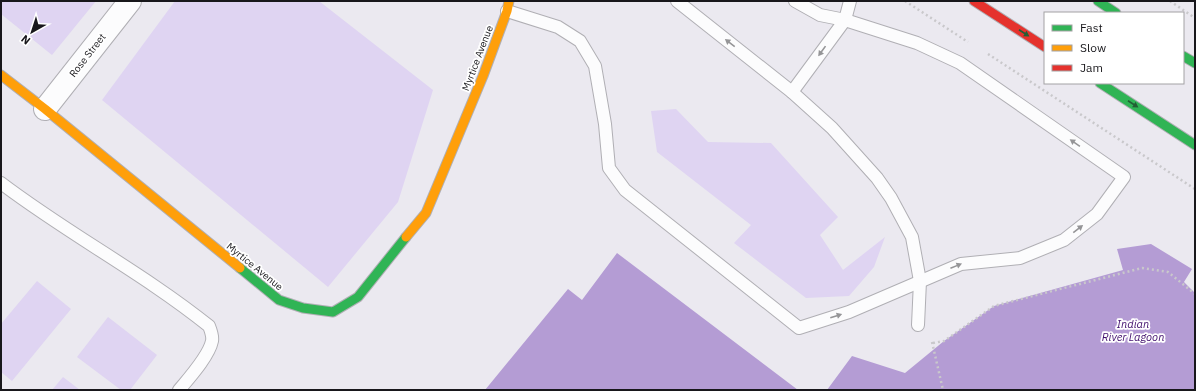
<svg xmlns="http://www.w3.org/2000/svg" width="1196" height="391" viewBox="0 0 1196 391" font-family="'IBM Plex Sans',sans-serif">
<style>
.green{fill:#dfd4f2}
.water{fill:#b49cd4}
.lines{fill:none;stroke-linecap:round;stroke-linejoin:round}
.lane-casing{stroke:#b0afb4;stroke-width:14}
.street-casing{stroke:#b0afb4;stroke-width:24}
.fast-casing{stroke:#b0afb4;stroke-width:11}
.slow-casing{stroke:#b0afb4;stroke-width:11}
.jam-casing{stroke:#b0afb4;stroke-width:11}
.path{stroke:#c9c8cb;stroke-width:2.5;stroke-dasharray:2 3;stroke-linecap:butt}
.lane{stroke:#fcfcfd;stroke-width:12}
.street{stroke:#fcfcfd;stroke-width:22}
.fast{stroke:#30b455;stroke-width:9}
.slow{stroke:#ff9f0a;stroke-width:9}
.jam{stroke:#e5322d;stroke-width:9}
.oneway{fill:#235e35}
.oneway2{fill:#959597}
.labels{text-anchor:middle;stroke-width:3.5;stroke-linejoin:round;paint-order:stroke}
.street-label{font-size:10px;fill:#18171b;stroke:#fff}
.water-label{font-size:11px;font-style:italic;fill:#410f6d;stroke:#fff}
</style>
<rect width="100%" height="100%" fill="#ebe9f0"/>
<!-- green -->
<g class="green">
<path d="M 1,1 L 96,1 L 52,55 L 1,14 Z"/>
<path d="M 175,1 L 319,1 L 433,90 L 398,202 L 328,287 L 102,100 Z"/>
<path d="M 676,109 L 708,142 L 771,143 L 838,217 L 820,235 L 843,270 L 885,237 L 874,267 L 849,296 L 806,298 L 734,243 L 751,225 L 657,152 L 651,111 Z"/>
<path d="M 37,281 L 71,309 L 12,381 L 1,372 L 1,324 Z"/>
<path d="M 108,317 L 157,355 L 130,390 L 121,390 L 77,357 Z"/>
<path d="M 63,377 L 80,390 L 52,390 Z"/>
</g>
<!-- water -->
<g class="water">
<path d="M 1151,244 L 1192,269 L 1184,282 L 1195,293 L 1195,390 L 827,390 L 852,356 L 905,373 L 944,341 L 994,306 L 1123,270 L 1117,249 Z"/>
<path d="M 617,253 L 798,390 L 485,390 L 568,289 L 582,300 Z"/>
</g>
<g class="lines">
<!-- lane casing -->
<g class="lane-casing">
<g id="lane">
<path d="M 677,1 L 792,92 L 845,20 L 850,1"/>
<path d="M 507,11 L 558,27 L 580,41 L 595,66 L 605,124 L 609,168 L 625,190 L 799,328 L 849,312 L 961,264 L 1020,258 L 1064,240 L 1097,214 L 1124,177 L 960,63 L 917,43 L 845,20 L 820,15 L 795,1"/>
<path d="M 792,92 L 832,128 L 877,178 L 891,198 L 912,237 L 920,281 L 918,325"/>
<path d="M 1,183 C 68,234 143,273 209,326 C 211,331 213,336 212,341 C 209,356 189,378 179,390"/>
</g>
</g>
<!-- street casing -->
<g class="street-casing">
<path id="street" d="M 45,109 L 130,1"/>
</g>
<!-- fast casing -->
<g class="fast-casing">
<g id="fast">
<path d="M 1098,1 L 1116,13"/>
<path d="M 1183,56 L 1195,63"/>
<path d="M 1100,83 L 1195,145"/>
<path d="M 240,268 L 279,300 L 303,308 L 333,312 L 358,297 L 406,237"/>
</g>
</g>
<!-- slow casing -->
<g class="slow-casing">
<g id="slow">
<path d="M 1,75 L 45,109 L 240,268"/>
<path d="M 406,237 L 426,213 L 483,76 L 507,11 L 509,1"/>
</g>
</g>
<!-- jam casing -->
<g class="jam-casing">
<path id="jam" d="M 974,1 L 1045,47"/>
</g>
<!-- path -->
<g class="path">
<path d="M 905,1 L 968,42"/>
<path d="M 1170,1 L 1195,18"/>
<path d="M 988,54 L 1195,189"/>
<path d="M 932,342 L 943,390"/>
<path d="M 933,343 L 944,341 L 994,306 L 1142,268 L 1168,272 L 1195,294"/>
</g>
<!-- lane -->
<use href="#lane" class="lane"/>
<!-- street -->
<use href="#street" class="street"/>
<!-- fast -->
<use href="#fast" class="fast"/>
<!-- slow -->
<use href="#slow" class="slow"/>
<!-- jam -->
<use href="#jam" class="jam"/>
</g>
<!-- one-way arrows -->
<defs><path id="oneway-solid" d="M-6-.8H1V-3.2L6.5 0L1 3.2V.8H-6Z"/></defs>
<g class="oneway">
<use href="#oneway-solid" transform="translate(1024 33) rotate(33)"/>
<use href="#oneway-solid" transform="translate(1133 104) rotate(33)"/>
</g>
<g class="oneway2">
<use href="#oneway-solid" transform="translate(730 43) rotate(-142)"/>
<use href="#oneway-solid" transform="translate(822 51) rotate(126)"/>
<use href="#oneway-solid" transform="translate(1075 143) rotate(-145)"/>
<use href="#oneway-solid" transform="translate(1078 229) rotate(-38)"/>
<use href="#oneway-solid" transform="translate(956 266) rotate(-22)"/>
<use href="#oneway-solid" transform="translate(836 316) rotate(-18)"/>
</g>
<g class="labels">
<!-- street labels -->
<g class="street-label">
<text transform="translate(87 55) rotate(-52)" y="4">Rose Street</text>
<text transform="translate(477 58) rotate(-69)" y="4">Myrtice Avenue</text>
<text transform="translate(255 266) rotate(39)" y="4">Myrtice Avenue</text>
</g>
<!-- water labels -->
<g class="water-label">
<text x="1133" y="328">Indian<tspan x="1133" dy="13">River Lagoon</tspan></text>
</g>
</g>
<!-- border -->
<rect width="1196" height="391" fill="none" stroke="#18171b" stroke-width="4"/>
<!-- legend -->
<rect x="1044" y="12" width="140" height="72" fill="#ffffff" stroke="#a3a2a4"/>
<rect x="1052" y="25" width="20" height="6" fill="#30b455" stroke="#a3a2a4"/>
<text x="1080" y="32" font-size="12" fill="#18171b">Fast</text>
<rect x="1052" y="45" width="20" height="6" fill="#ff9f0a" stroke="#a3a2a4"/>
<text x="1080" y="52" font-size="12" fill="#18171b">Slow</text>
<rect x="1052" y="65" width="20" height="6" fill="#e5322d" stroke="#a3a2a4"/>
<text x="1080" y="72" font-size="12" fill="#18171b">Jam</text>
<!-- north arrow -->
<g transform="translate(32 32) rotate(219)" stroke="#ffffff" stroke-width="3" paint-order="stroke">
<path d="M0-3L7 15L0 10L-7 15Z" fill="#18171b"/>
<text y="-6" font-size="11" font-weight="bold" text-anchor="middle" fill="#18171b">N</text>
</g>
</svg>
